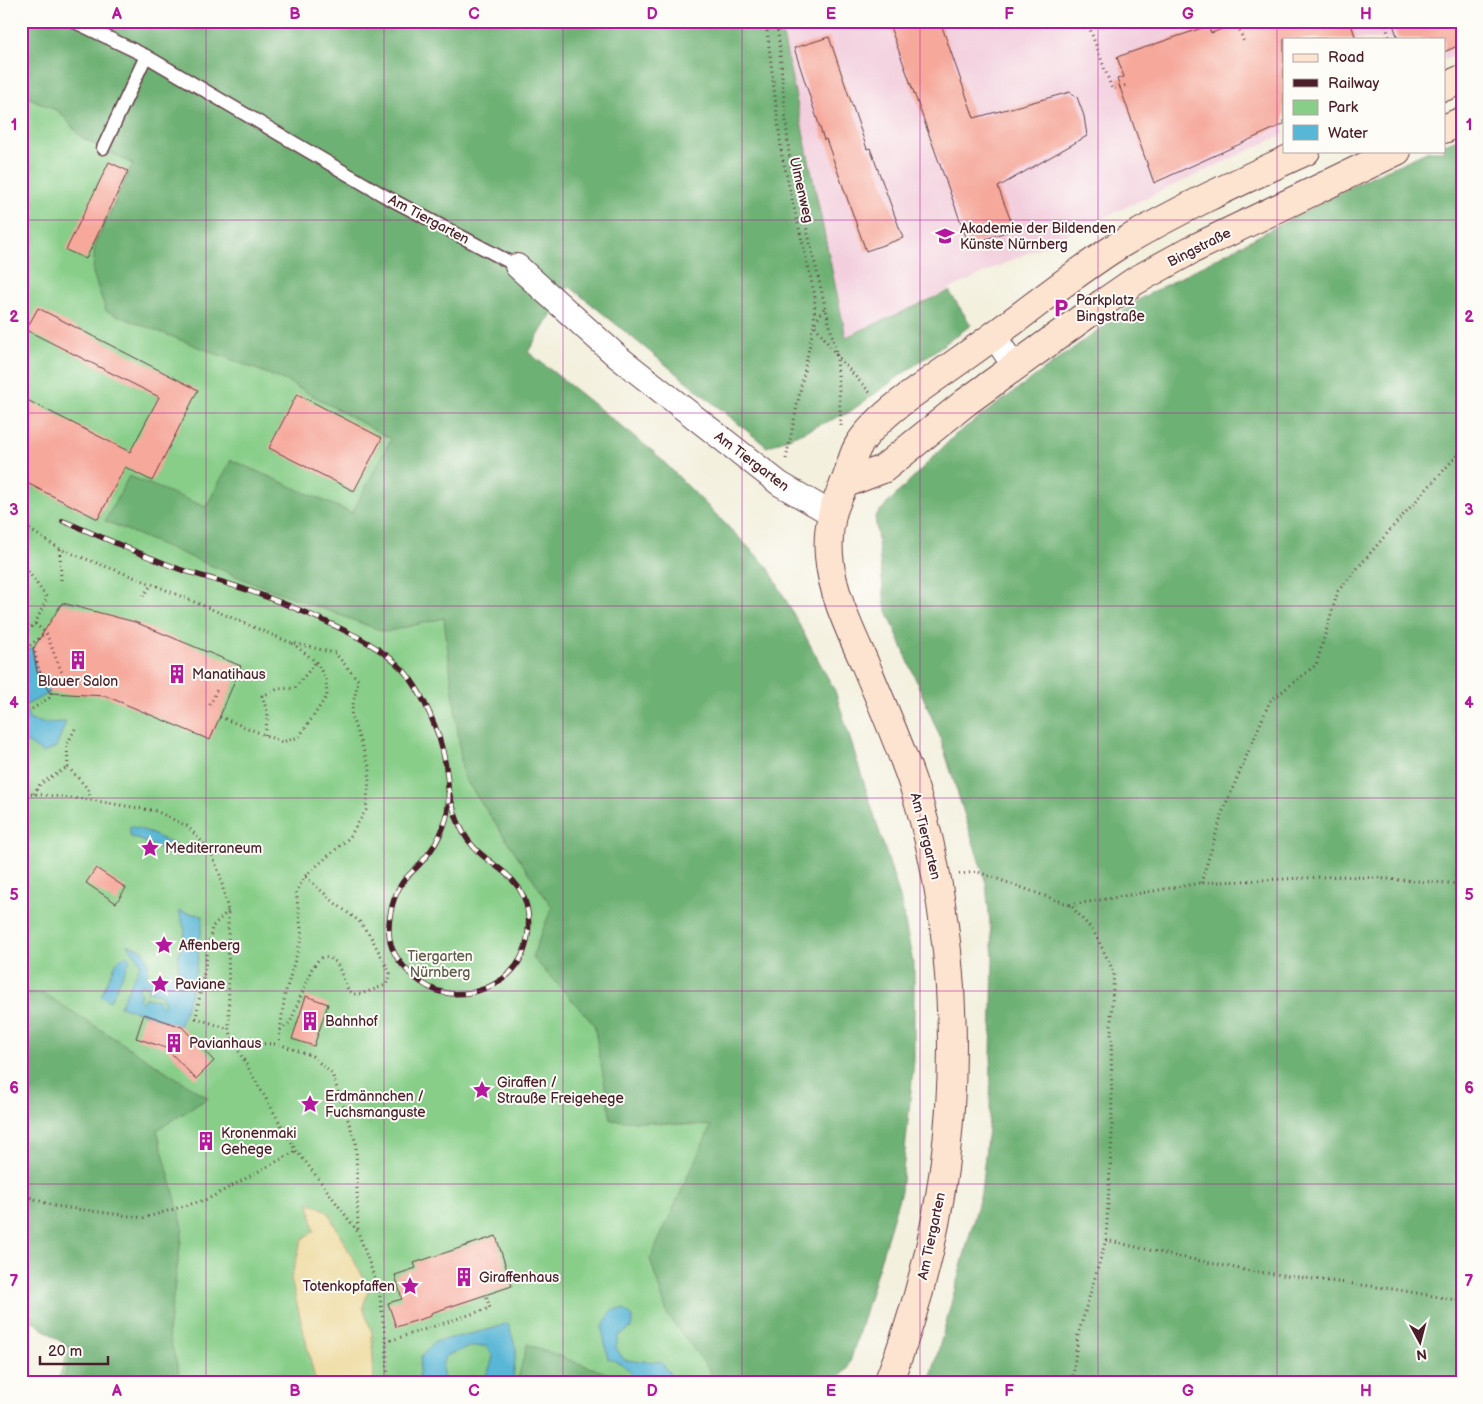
<svg xmlns="http://www.w3.org/2000/svg" width="1483" height="1404" viewBox="0 0 1483 1404" font-family="'Balsamiq Sans',sans-serif">
<style>
.built{fill:#f3cfde}
.green{fill:#88ce89;stroke:#69765a}
.forest{fill:#6eb175;stroke:#5c6850}
.sand{fill:#eeda9e;stroke:#9c7c64}
.water{fill:#58b6d6;stroke:#516a80;fill-rule:evenodd}
.building{fill:#f6a89b}
.lines{fill:none;stroke-linecap:round;stroke-linejoin:round}
.lane-casing{stroke:#633e46;stroke-width:15}
.street-casing{stroke:#633e46;stroke-width:26}
.secondary-casing{stroke:#633e46;stroke-width:30}
.path{stroke:#633e46;stroke-width:3;stroke-dasharray:1 4;stroke-linecap:butt}
.lane{stroke:#fff;stroke-width:12}
.street{stroke:#fff;stroke-width:24}
.secondary{stroke:#fde4d0;stroke-width:28}
.rail-casing{stroke:#4a1f2b;stroke-width:5.5}
.rail{stroke:#fdfcf7;stroke-width:4;stroke-dasharray:11;stroke-linecap:butt}
.grid{fill:none;stroke:#b5179e;stroke-width:1;stroke-opacity:0.55}
.labels{text-anchor:middle;stroke-width:4;stroke-linejoin:round;paint-order:stroke}
.street-label{font-size:14px;fill:#4a1f2b;stroke:#fdfcf7}
.poi-label{font-size:14px;fill:#4a1f2b;stroke:#fdfcf7;text-anchor:start}
.park-label{font-size:14px;fill:#605c4c;stroke:#fdfcf7}
.neatline{fill:none;stroke:#b5179e;stroke-width:2}
.grid-label{font-size:16px;text-anchor:middle;font-weight:bold;fill:#b5179e}
</style>
<rect width="100%" height="100%" fill="#fdfcf7"/>
<filter id="ink" filterUnits="userSpaceOnUse"><feTurbulence type="fractalNoise" baseFrequency=".02" numOctaves="2"/><feDisplacementMap in="SourceGraphic" scale="10" xChannelSelector="R" yChannelSelector="G"/><feConvolveMatrix kernelMatrix="1 2 1 2 8 2 1 2 1" color-interpolation-filters="sRGB"/></filter>
<filter id="wash" filterUnits="userSpaceOnUse"><feTurbulence type="fractalNoise" baseFrequency=".0096" numOctaves="4" result="noise"/><feDisplacementMap in="SourceGraphic" scale="20" xChannelSelector="R" yChannelSelector="G"/><feGaussianBlur stdDeviation="1.12" result="paint"/><feColorMatrix in="noise" values="0 0 0 0 0 0 0 0 0 0 0 0 0 0 0 0 0 1.4 0 .05"/><feComposite in="paint" operator="in"/></filter>
<g filter="url(#wash)">
<rect width="100%" height="100%" fill="#f3f0de"/>
<!-- built -->
<path class="built" d="M 780,21 L 1462,21 L 1462,52 L 1444,60 L 1444,39 L 1284,39 L 1284,134 L 846,337 Z"/>
<!-- green -->
<path class="green" d="M 21,94 L 60,112 L 81,137 L 133,164 L 95,243 L 545,400 L 778,1383 L 57,1383 L 69,1350 L 21,1299 Z"/>
<!-- forest -->
<g class="forest">
<path d="M 21,21 L 780,21 L 846,337 L 949,291 L 971,325 L 848,413 L 767,447 L 569,286 L 528,352 L 655,453 L 768,567 L 835,691 L 900,897 L 914,968 L 914,1061 L 901,1191 L 848,1369 L 832,1383 L 704,1383 L 711,1372 L 668,1316 L 650,1259 L 711,1126 L 611,1120 L 594,1024 L 532,957 L 552,907 L 463,776 L 444,618 L 385,632 L 243,579 L 105,521 L 129,476 L 206,507 L 231,460 L 352,513 L 391,439 L 286,381 L 106,311 L 93,273 L 95,243 L 133,164 L 81,137 L 60,112 L 21,94 Z"/>
<path d="M 1462,137 L 1462,1383 L 932,1383 L 932,1374 L 981,1193 L 990,1109 L 993,956 L 986,883 L 940,737 L 885,606 L 875,516 L 955,435 L 1143,297 L 1368,178 L 1429,151 L 1444,151 L 1444,144 Z"/>
<path d="M 21,992 L 45,994 L 208,1098 L 157,1130 L 183,1227 L 168,1332 L 182,1383 L 62,1383 L 73,1350 L 21,1313 Z"/>
<path d="M 527,1344 L 627,1381 L 627,1383 L 517,1383 Z"/>
</g>
<!-- sand -->
<path class="sand" d="M 309,1202 L 327,1211 L 369,1288 L 363,1307 L 372,1333 L 374,1383 L 316,1383 L 291,1279 L 302,1239 L 314,1231 Z"/>
<!-- water -->
<g class="water">
<path d="M 21,649 L 33,649 L 37,672 L 50,693 L 24,706 L 30,720 L 44,723 L 66,722 L 56,747 L 43,753 L 25,741 L 21,742 Z"/>
<path d="M 130,826 L 146,831 L 186,850 L 180,856 L 130,836 Z"/>
<path d="M 179,911 L 203,916 C 199,953 195,992 179,1026 L 120,1006 L 140,965 L 139,960 L 127,944 L 143,950 C 147,958 150,967 147,975 L 149,979 L 156,980 L 165,971 L 174,974 L 178,972 L 178,958 L 185,931 ZM 141,984 L 149,987 L 147,991 L 161,994 L 165,1004 L 163,1006 L 159,1000 L 150,999 L 145,997 L 142,1002 L 139,1000 L 141,993 L 138,991 Z"/>
<path d="M 127,955 L 130,960 L 110,1001 L 101,996 L 116,963 L 120,959 Z"/>
<path d="M 623,1309 L 633,1317 L 631,1328 L 618,1336 L 616,1348 L 624,1360 L 661,1362 L 677,1383 L 636,1383 C 630,1368 623,1363 608,1359 L 602,1328 L 612,1310 Z"/>
<path d="M 508,1323 L 516,1349 L 513,1379 L 510,1383 L 477,1383 C 487,1378 490,1367 493,1357 L 487,1346 L 469,1347 L 446,1356 L 442,1367 L 444,1381 L 447,1383 L 418,1383 L 421,1357 L 435,1342 L 491,1329 Z"/>
</g>
<g id="blocks">
<!-- building -->
<g class="building">
<path d="M 888,21 L 940,21 L 974,118 L 1070,92 L 1077,97 L 1084,116 L 1087,136 L 998,187 L 1014,229 L 969,245 Z"/>
<path d="M 1246,21 L 1350,21 L 1356,39 L 1284,39 L 1284,124 L 1154,183 L 1117,79 L 1124,77 L 1117,57 L 1208,26 L 1211,33 Z"/>
<path d="M 1392,21 L 1462,21 L 1462,44 L 1444,52 L 1444,39 L 1398,39 Z"/>
<path d="M 829,37 L 867,149 L 870,148 L 903,238 L 866,251 L 826,139 L 824,140 L 794,48 Z"/>
<path d="M 109,162 L 128,171 L 86,259 L 66,250 Z"/>
<path d="M 38,308 L 198,390 L 152,481 L 125,467 L 98,519 L 21,480 L 21,397 L 130,452 L 159,397 L 26,330 Z"/>
<path d="M 297,394 L 382,438 L 354,491 L 269,448 Z"/>
<path d="M 62,603 L 135,622 L 241,666 L 210,740 L 106,696 L 50,693 L 37,672 L 33,649 Z"/>
<path d="M 96,868 L 126,888 L 116,903 L 86,883 Z"/>
<path d="M 306,996 L 328,1004 L 314,1046 L 292,1039 Z"/>
<path d="M 144,1014 L 182,1027 L 214,1061 L 196,1079 L 166,1048 L 136,1038 Z"/>
<path d="M 496,1236 L 512,1286 L 431,1313 L 431,1316 L 396,1327 L 388,1303 L 402,1299 L 395,1275 L 416,1268 L 414,1263 Z"/>
</g>
</g>
</g>
<g filter="url(#ink)">
<use href="#blocks" fill-opacity="0" stroke="#633e46" stroke-width="1"/>
<g class="lines">
<!-- lane casing -->
<g class="lane-casing">
<g id="lane">
<path d="M 73,21 L 146,56 L 383,195 L 517,266"/>
<path d="M 103,148 L 146,56"/>
</g>
</g>
<!-- street casing -->
<g class="street-casing">
<g id="street">
<path d="M 517,266 L 618,357 L 780,484 L 832,514"/>
<path d="M 994,336 L 1015,367"/>
</g>
</g>
<!-- secondary casing -->
<g class="secondary-casing">
<g id="secondary">
<path d="M 1444,87 L 1462,79"/>
<path d="M 1444,129 L 1462,121"/>
<path d="M 844,484 L 883,469 L 966,402 L 1103,303 L 1135,281 L 1191,250 L 1397,151"/>
<path d="M 888,1383 C 943,1246 962,1098 947,951 C 941,894 931,838 913,784 C 899,743 882,704 865,664 C 850,630 832,594 829,556 C 828,543 829,528 832,515 C 835,502 843,489 847,477 C 851,466 853,452 860,443 C 870,428 886,414 900,403 C 932,379 964,358 996,334 C 1037,304 1076,272 1119,245 C 1179,209 1243,180 1306,151"/>
</g>
</g>
<!-- path -->
<g class="path">
<path d="M 766,21 L 782,156 L 815,296 L 814,324 L 837,356 L 872,395"/>
<path d="M 777,21 L 789,154 L 837,356 L 841,426"/>
<path d="M 1087,21 L 1112,89 L 1127,85"/>
<path d="M 1236,21 L 1244,42"/>
<path d="M 1384,21 L 1390,39"/>
<path d="M 786,459 L 814,324 L 825,307"/>
<path d="M 21,524 L 60,549 L 152,584 L 289,642 L 335,653 L 358,680 L 351,715 L 370,769 L 366,810 L 349,838 L 305,876 L 296,892 L 302,936 L 285,994 L 280,1031 L 279,1044"/>
<path d="M 60,549 L 61,580"/>
<path d="M 21,565 L 25,567 L 47,598 L 35,624 L 26,631 L 21,631"/>
<path d="M 143,596 L 152,584"/>
<path d="M 35,624 L 46,633 L 66,683"/>
<path d="M 21,648 L 27,648 L 45,633"/>
<path d="M 210,705 L 218,687"/>
<path d="M 32,709 L 49,698 L 52,690 L 39,671 L 33,644"/>
<path d="M 220,717 L 282,742 L 299,737 L 327,696 L 326,679 L 316,662 L 292,643"/>
<path d="M 75,729 L 67,744 L 68,767 L 88,789 L 90,800"/>
<path d="M 265,735 L 268,714 L 262,696 L 278,689 L 295,688 L 316,662"/>
<path d="M 34,794 L 40,784 L 68,767"/>
<path d="M 21,795 L 34,794 L 90,800 L 156,811 L 187,826 L 210,850 L 220,875 L 228,911 L 229,1029 L 234,1043 L 296,1151 L 305,1161 L 358,1232 L 379,1290 L 386,1342 L 388,1383"/>
<path d="M 959,874 L 978,872 L 1070,905 L 1094,932 L 1114,972 L 1111,1018 L 1112,1134 L 1106,1240 L 1078,1335 L 1072,1383"/>
<path d="M 1201,883 L 1223,811 L 1270,701 L 1316,665 L 1338,591 L 1396,523 L 1462,450"/>
<path d="M 1070,905 L 1201,883 L 1342,876 L 1462,884"/>
<path d="M 228,911 L 212,927 L 196,1018 L 229,1029"/>
<path d="M 280,1030 L 290,1023 L 312,968 L 320,958 L 328,957 L 337,963 L 348,990 L 353,994 L 361,994 L 386,985 L 390,973 L 371,937 L 359,921 L 335,903 L 305,876"/>
<path d="M 234,1043 L 279,1044 L 312,1056 L 332,1074 L 356,1143 L 358,1231"/>
<path d="M 21,1194 L 54,1206 L 144,1218 L 208,1199 L 296,1151"/>
<path d="M 1106,1240 L 1166,1254 L 1250,1271 L 1393,1289 L 1462,1301"/>
<path d="M 386,1342 L 490,1308 L 486,1295"/>
</g>
<!-- lane -->
<use href="#lane" class="lane"/>
<!-- street -->
<use href="#street" class="street"/>
<!-- secondary -->
<use href="#secondary" class="secondary"/>
<!-- rail casing -->
<g class="rail-casing">
<path id="rail" d="M 63,521 C 102,537 140,554 179,569 C 201,576 223,582 244,589 C 274,599 303,611 331,624 C 355,635 383,649 402,669 C 418,685 431,715 439,737 C 446,759 452,796 446,819 C 441,837 429,855 416,868 C 411,873 406,877 402,883 C 391,900 385,928 392,948 C 400,968 425,990 446,993 C 471,997 501,986 516,966 C 532,944 534,905 515,883 C 503,868 484,860 472,845 C 458,829 453,808 448,788"/>
</g>
<!-- rail -->
<use href="#rail" class="rail"/>
</g>
</g>
<!-- grid -->
<path class="grid" d="M 206,21 L 206,1383M 384,21 L 384,1383M 563,21 L 563,1383M 742,21 L 742,1383M 920,21 L 920,1383M 1098,21 L 1098,1383M 1277,21 L 1277,1383M 21,220 L 1462,220M 21,413 L 1462,413M 21,606 L 1462,606M 21,798 L 1462,798M 21,991 L 1462,991M 21,1184 L 1462,1184"/>
<!-- icons -->
<defs>
<g id="university-bare" transform="scale(1.5)"><path d="M0-5L7-2L0 1L-7-2ZM-4 1L0 2.5L4 1V4Q0 6-4 4Z" fill="#b5179e" stroke="#fdfcf7" stroke-width="2.5" paint-order="stroke"/></g>
<g id="parking-bare" transform="scale(1.5)"><path d="M-3.5-5.5H1a3.5 3.5 0 0 1 0 7H-1V5.5H-3.5ZM-1-3.4V-.6H.8a1.4 1.4 0 0 0 0-2.8Z" fill="#b5179e" stroke="#fdfcf7" stroke-width="2.5" paint-order="stroke"/></g>
<g id="building-bare" transform="scale(1.5)"><path d="M-4-6H4V6H1V3H-1V6H-4ZM-2.5-4.3h1.7v1.8h-1.7ZM.8-4.3h1.7v1.8H.8ZM-2.5-1h1.7V.8h-1.7ZM.8-1h1.7V.8H.8Z" fill="#b5179e" stroke="#fdfcf7" stroke-width="2.5" paint-order="stroke"/></g>
<g id="sight-bare" transform="scale(1.5)"><path d="M0-6L1.8-2.2L6-1.7L2.9 1.2L3.7 5.4L0 3.3L-3.7 5.4L-2.9 1.2L-6-1.7L-1.8-2.2Z" fill="#b5179e" stroke="#fdfcf7" stroke-width="2.5" paint-order="stroke"/></g>
</defs>
<g fill-rule="evenodd">
<use href="#university-bare" x="945" y="236"/>
<use href="#parking-bare" x="1061" y="308"/>
<use href="#building-bare" x="78" y="660"/>
<use href="#building-bare" x="177" y="674"/>
<use href="#sight-bare" x="150" y="848"/>
<use href="#sight-bare" x="164" y="945"/>
<use href="#sight-bare" x="160" y="984"/>
<use href="#building-bare" x="310" y="1021"/>
<use href="#building-bare" x="174" y="1043"/>
<use href="#sight-bare" x="482" y="1090"/>
<use href="#sight-bare" x="310" y="1104"/>
<use href="#building-bare" x="206" y="1141"/>
<use href="#building-bare" x="464" y="1277"/>
<use href="#sight-bare" x="410" y="1286"/>
</g>
<g class="labels">
<!-- street labels -->
<g class="street-label">
<text transform="translate(802 190) rotate(77)" y="5">Ulmenweg</text>
<text transform="translate(429 219) rotate(28)" y="5">Am Tiergarten</text>
<text transform="translate(1199 247) rotate(-27)" y="5">Bingstraße</text>
<text transform="translate(752 461) rotate(37)" y="5">Am Tiergarten</text>
<text transform="translate(926 836) rotate(76)" y="5">Am Tiergarten</text>
<text transform="translate(931 1236) rotate(-78)" y="5">Am Tiergarten</text>
</g>
<!-- poi labels -->
<g class="poi-label">
<text x="960" y="233">Akademie der Bildenden<tspan x="960" dy="16">Künste Nürnberg</tspan></text>
<text x="1076" y="305">Parkplatz<tspan x="1076" dy="16">Bingstraße</tspan></text>
<text x="192" y="679">Manatihaus</text>
<text x="78" y="686" text-anchor="middle">Blauer Salon</text>
<text x="165" y="853">Mediterraneum</text>
<text x="179" y="950">Affenberg</text>
<text x="175" y="989">Paviane</text>
<text x="325" y="1026">Bahnhof</text>
<text x="189" y="1048">Pavianhaus</text>
<text x="497" y="1087">Giraffen /<tspan x="497" dy="16">Strauße Freigehege</tspan></text>
<text x="325" y="1101">Erdmännchen /<tspan x="325" dy="16">Fuchsmanguste</tspan></text>
<text x="221" y="1138">Kronenmaki<tspan x="221" dy="16">Gehege</tspan></text>
<text x="479" y="1282">Giraffenhaus</text>
<text x="395" y="1291" text-anchor="end">Totenkopfaffen</text>
</g>
<!-- park labels -->
<g class="park-label">
<text x="440" y="961">Tiergarten<tspan x="440" dy="16">Nürnberg</tspan></text>
</g>
</g>
<!-- margin -->
<rect width="1483" height="1404" fill="none" stroke="#fdfcf7" stroke-width="55"/>
<!-- legend -->
<rect x="1283" y="38" width="162" height="115" fill="#fdfcf7" stroke="#b5a4a5"/>
<rect x="1293" y="54" width="25" height="8" fill="#fde4d0" stroke="#b5a4a5"/>
<text x="1328" y="62" font-size="15" fill="#4a1f2b">Road</text>
<rect x="1293" y="79" width="25" height="8" fill="#4a1f2b" stroke="#b5a4a5"/>
<text x="1328" y="88" font-size="15" fill="#4a1f2b">Railway</text>
<rect x="1293" y="100" width="25" height="15" fill="#88ce89" stroke="#b5a4a5"/>
<text x="1328" y="112" font-size="15" fill="#4a1f2b">Park</text>
<rect x="1293" y="125" width="25" height="15" fill="#58b6d6" stroke="#b5a4a5"/>
<text x="1328" y="138" font-size="15" fill="#4a1f2b">Water</text>
<!-- north arrow -->
<g transform="translate(1420 1342) rotate(173)" stroke="#fdfcf7" stroke-width="4" paint-order="stroke">
<path d="M0-4L9 19L0 12L-9 19Z" fill="#4a1f2b"/>
<text y="-8" font-size="14" font-weight="bold" text-anchor="middle" fill="#4a1f2b">N</text>
</g>
<!-- scale -->
<path d="M40 1356v8h68v-8" fill="none" stroke="#4a1f2b" stroke-width="2.5"/>
<text x="48" y="1356" font-size="15" fill="#4a1f2b" stroke="#fdfcf7" stroke-width="4" paint-order="stroke">20 m</text>
<rect x="28" y="28" width="1428" height="1348" class="neatline"/>
<g class="grid-label">
<text x="117" y="19">A</text>
<text x="295" y="19">B</text>
<text x="474" y="19">C</text>
<text x="652" y="19">D</text>
<text x="831" y="19">E</text>
<text x="1009" y="19">F</text>
<text x="1188" y="19">G</text>
<text x="1366" y="19">H</text>
<text x="14" y="130">1</text>
<text x="1469" y="130">1</text>
<text x="14" y="322">2</text>
<text x="1469" y="322">2</text>
<text x="14" y="515">3</text>
<text x="1469" y="515">3</text>
<text x="14" y="708">4</text>
<text x="1469" y="708">4</text>
<text x="14" y="900">5</text>
<text x="1469" y="900">5</text>
<text x="14" y="1093">6</text>
<text x="1469" y="1093">6</text>
<text x="14" y="1286">7</text>
<text x="1469" y="1286">7</text>
<text x="117" y="1396">A</text>
<text x="295" y="1396">B</text>
<text x="474" y="1396">C</text>
<text x="652" y="1396">D</text>
<text x="831" y="1396">E</text>
<text x="1009" y="1396">F</text>
<text x="1188" y="1396">G</text>
<text x="1366" y="1396">H</text>
</g>
</svg>
